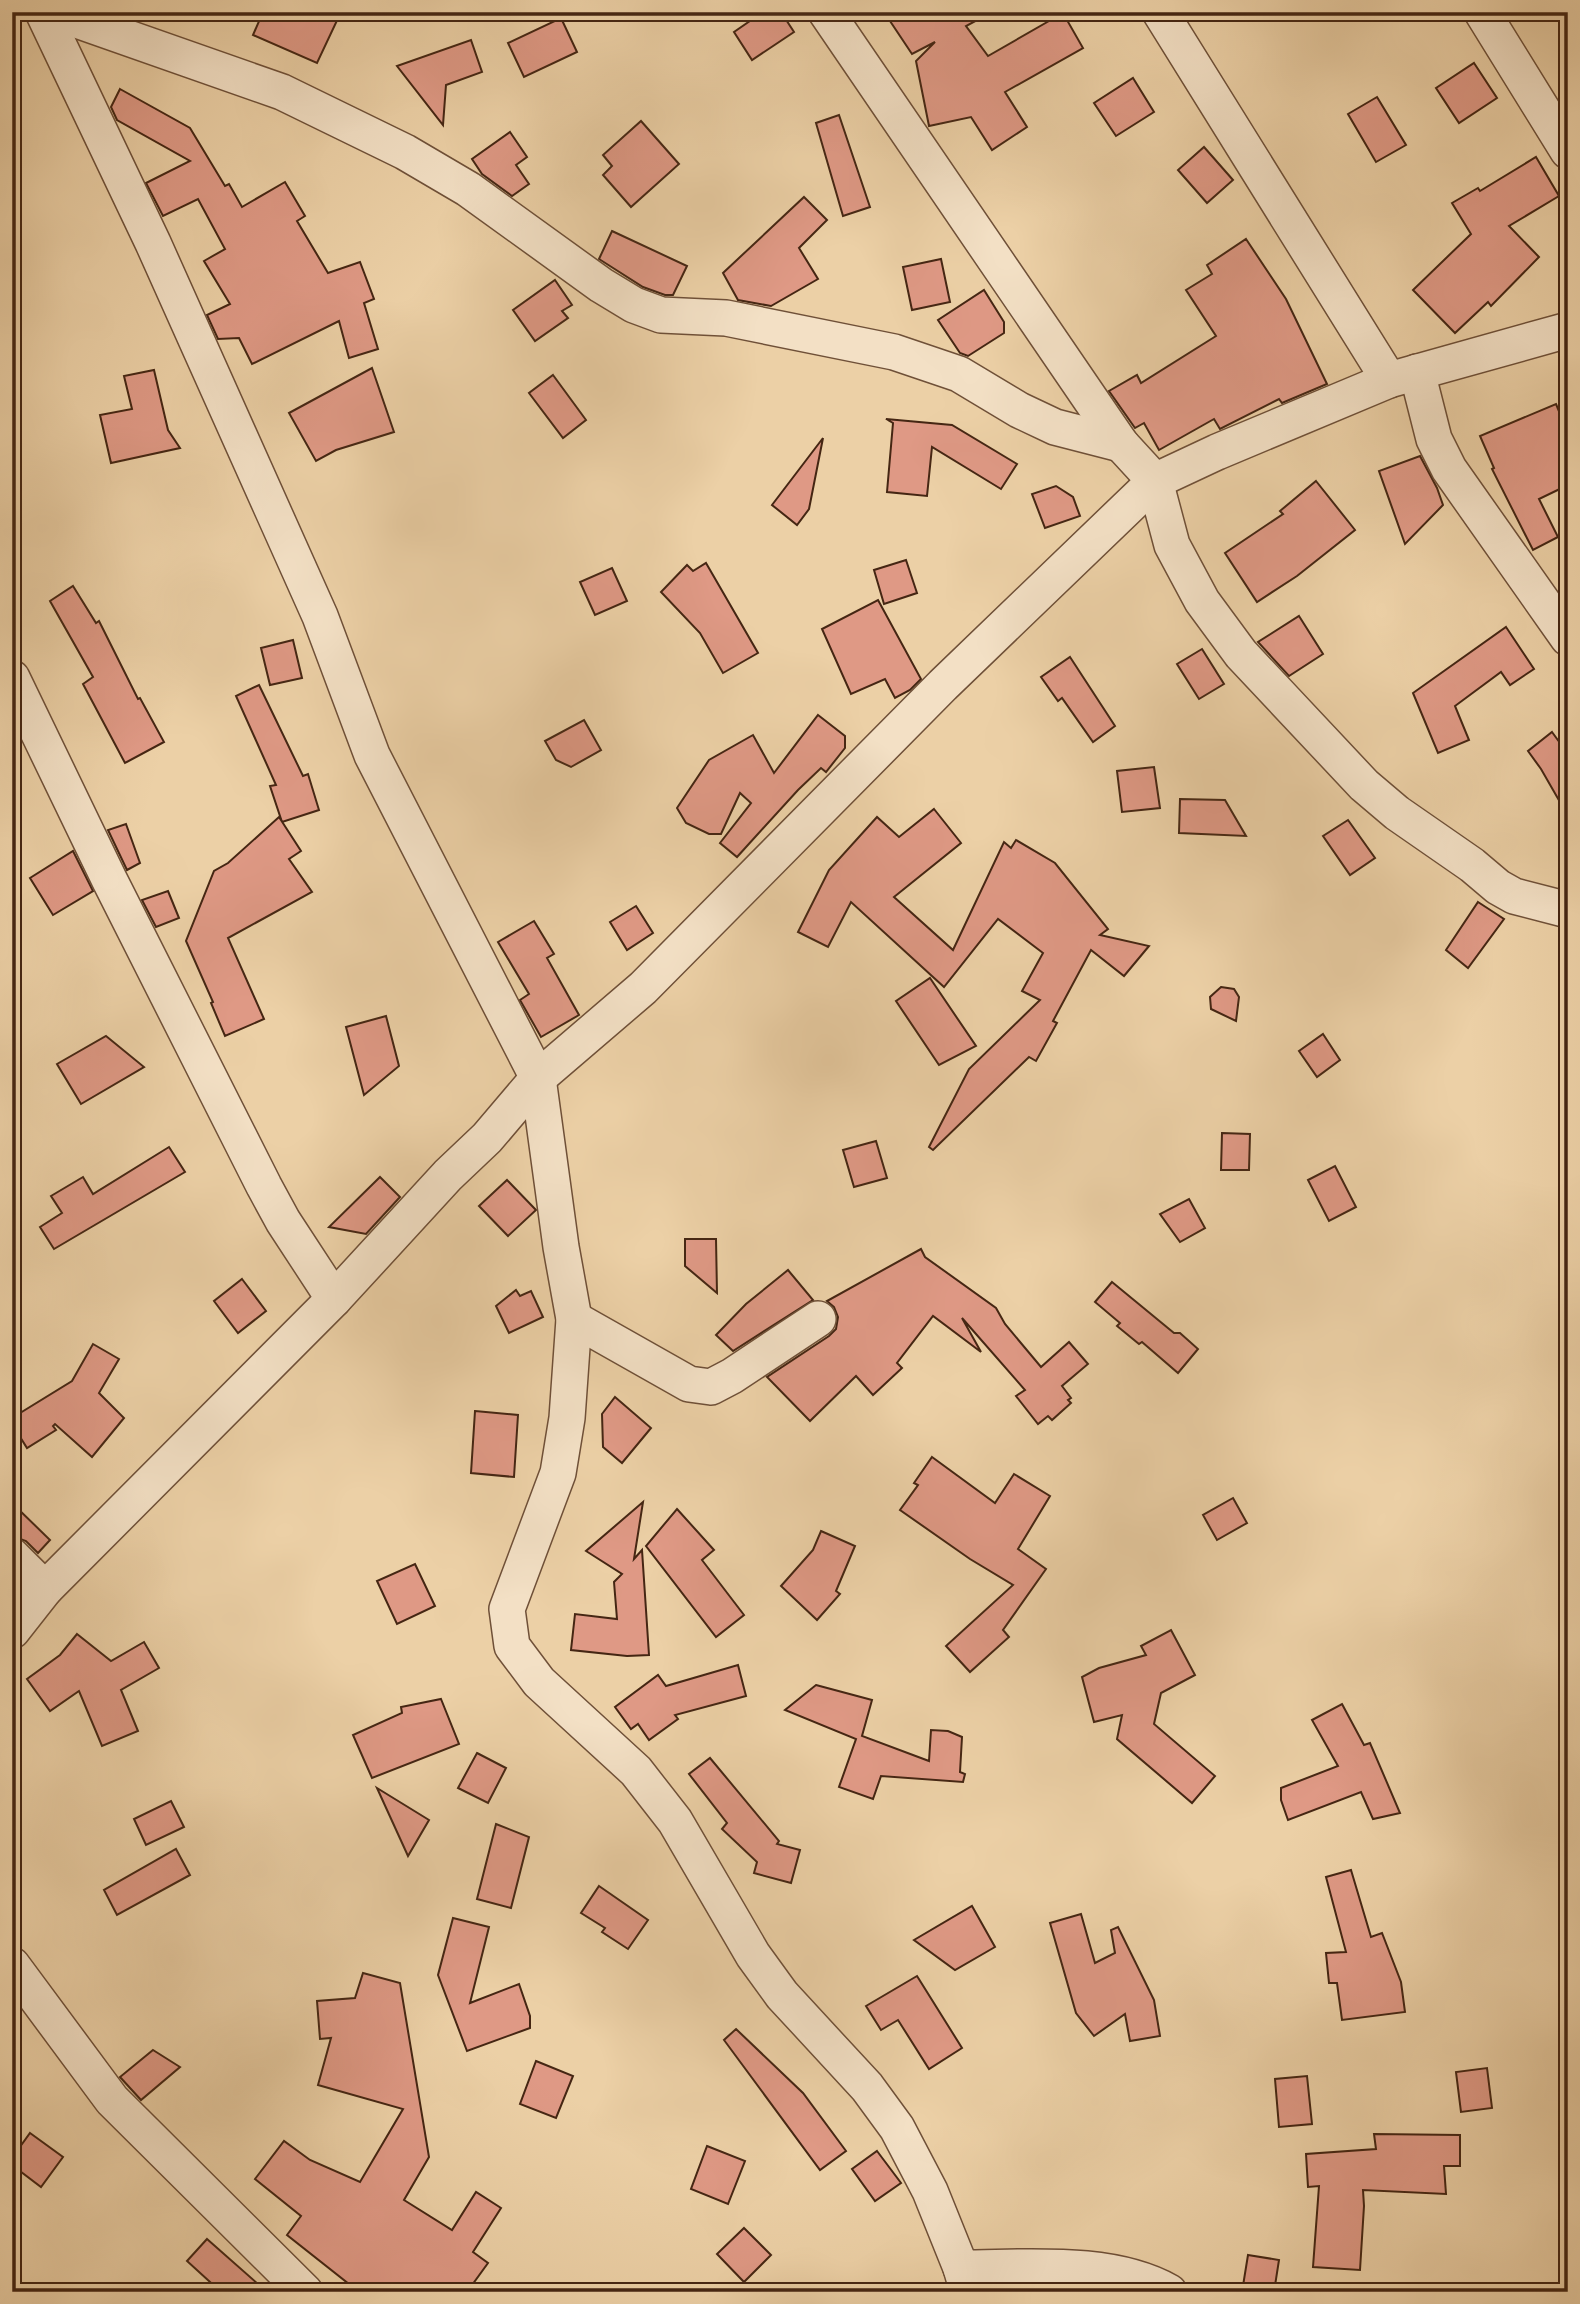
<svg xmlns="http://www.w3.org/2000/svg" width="1580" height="2304" viewBox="0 0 1580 2304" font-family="'IM FELL DW Pica',serif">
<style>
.building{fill:#df9985;stroke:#452613;stroke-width:2}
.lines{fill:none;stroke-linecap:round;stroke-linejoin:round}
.street-casing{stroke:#6f5038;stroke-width:38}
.street{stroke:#f3e0c5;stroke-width:35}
</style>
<rect width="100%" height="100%" fill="#ecd0a6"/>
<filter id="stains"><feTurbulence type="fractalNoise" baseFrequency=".00286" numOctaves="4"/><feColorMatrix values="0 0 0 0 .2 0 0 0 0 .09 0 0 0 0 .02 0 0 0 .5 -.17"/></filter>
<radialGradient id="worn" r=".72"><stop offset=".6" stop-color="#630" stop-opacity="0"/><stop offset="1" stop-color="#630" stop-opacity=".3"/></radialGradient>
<!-- building -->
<g class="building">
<path d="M 263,12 L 341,12 L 317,63 L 253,35 Z"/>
<path d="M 763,12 L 781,12 L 794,32 L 752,60 L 734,32 Z"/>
<path d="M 884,12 L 992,12 L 966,26 L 988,56 L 1063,13 L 1083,48 L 1005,92 L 1027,127 L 992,150 L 971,117 L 929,126 L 916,61 L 935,42 L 912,54 Z"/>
<path d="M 561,18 L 577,52 L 524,77 L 508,43 Z"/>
<path d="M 471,40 L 482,72 L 446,85 L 443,125 L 397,66 Z"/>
<path d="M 1474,63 L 1497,98 L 1459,123 L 1436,88 Z"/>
<path d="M 1133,78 L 1154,112 L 1116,136 L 1094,103 Z"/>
<path d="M 120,89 L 190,128 L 225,186 L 229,184 L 242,207 L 285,182 L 305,216 L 297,221 L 328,273 L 360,262 L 374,299 L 364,303 L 378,349 L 349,358 L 339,321 L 252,364 L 239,338 L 218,339 L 207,315 L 230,304 L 204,261 L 225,249 L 198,199 L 163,216 L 146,183 L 190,161 L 117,120 L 111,107 Z"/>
<path d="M 1377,97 L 1406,145 L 1376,162 L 1348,114 Z"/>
<path d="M 839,115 L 870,207 L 843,216 L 816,123 Z"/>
<path d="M 641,121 L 679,164 L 631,207 L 603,175 L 612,166 L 603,155 Z"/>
<path d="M 510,132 L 527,157 L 516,165 L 529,184 L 512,196 L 482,174 L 472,159 Z"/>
<path d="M 1204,147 L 1233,180 L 1207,203 L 1178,170 Z"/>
<path d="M 1536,157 L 1559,196 L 1509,226 L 1539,257 L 1491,306 L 1488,302 L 1455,333 L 1413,290 L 1471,234 L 1452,203 L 1478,188 L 1480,191 Z"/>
<path d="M 804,197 L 827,220 L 799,248 L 818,279 L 771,306 L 738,300 L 723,273 Z"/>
<path d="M 612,231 L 687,266 L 673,295 L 665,295 L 643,287 L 599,259 Z"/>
<path d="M 1246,239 L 1286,299 L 1327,384 L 1282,403 L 1279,399 L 1220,429 L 1214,419 L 1159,450 L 1144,423 L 1135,428 L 1109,391 L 1137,375 L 1141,383 L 1216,336 L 1186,290 L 1212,274 L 1207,265 Z"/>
<path d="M 941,259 L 950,302 L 912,310 L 903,267 Z"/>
<path d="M 555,280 L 572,305 L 562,311 L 568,318 L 535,341 L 513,310 Z"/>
<path d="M 984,290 L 1004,322 L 1004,333 L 968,356 L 960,353 L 938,320 Z"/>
<path d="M 372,368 L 394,432 L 336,450 L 316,461 L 289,413 Z"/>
<path d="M 154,370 L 168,430 L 180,448 L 111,463 L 100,415 L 132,409 L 124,376 Z"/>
<path d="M 553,375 L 586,420 L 563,438 L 529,393 Z"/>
<path d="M 1556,404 L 1568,433 L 1568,485 L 1539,499 L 1558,537 L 1533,550 L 1492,469 L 1494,468 L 1480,436 Z"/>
<path d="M 886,419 L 952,425 L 1017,464 L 1001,489 L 932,447 L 927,496 L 887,492 L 893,423 Z"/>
<path d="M 823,438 L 809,509 L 797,525 L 772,505 Z"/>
<path d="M 1420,456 L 1437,488 L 1443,505 L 1405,544 L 1379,471 Z"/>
<path d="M 1316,481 L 1355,530 L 1297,576 L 1257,602 L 1225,553 L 1283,514 L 1280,511 Z"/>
<path d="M 1056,486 L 1073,497 L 1080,516 L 1045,528 L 1032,494 Z"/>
<path d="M 906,560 L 917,593 L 884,604 L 874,570 Z"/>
<path d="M 706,563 L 758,653 L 723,673 L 700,633 L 661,592 L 687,565 L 693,571 Z"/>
<path d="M 612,568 L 627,601 L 595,615 L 580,582 Z"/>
<path d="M 73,586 L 96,623 L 99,621 L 138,699 L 140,698 L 164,742 L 125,763 L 83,684 L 93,677 L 50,601 Z"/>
<path d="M 878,600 L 921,679 L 910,690 L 895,698 L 885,679 L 851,694 L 822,629 Z"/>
<path d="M 1299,616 L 1323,654 L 1289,676 L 1258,642 Z"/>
<path d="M 1506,627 L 1534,669 L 1510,685 L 1501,672 L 1455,706 L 1469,740 L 1438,753 L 1413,693 Z"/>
<path d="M 293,640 L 302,678 L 270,685 L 261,648 Z"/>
<path d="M 1202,649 L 1224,684 L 1199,699 L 1177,664 Z"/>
<path d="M 1070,657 L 1115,726 L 1093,742 L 1062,698 L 1058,701 L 1041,677 Z"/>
<path d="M 259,685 L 303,776 L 308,774 L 319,810 L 282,822 L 270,786 L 276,785 L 236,696 Z"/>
<path d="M 818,715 L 845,736 L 845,748 L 826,772 L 821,768 L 798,790 L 737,857 L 720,843 L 751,803 L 740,793 L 721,834 L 709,834 L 686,823 L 677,808 L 709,760 L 753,735 L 774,773 Z"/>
<path d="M 584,720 L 601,750 L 571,767 L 556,760 L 545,741 Z"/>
<path d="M 1552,732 L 1568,754 L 1568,816 L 1541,769 L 1528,751 Z"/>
<path d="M 1154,767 L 1160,808 L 1122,812 L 1117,771 Z"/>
<path d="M 1180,799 L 1225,800 L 1246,836 L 1179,833 Z"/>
<path d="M 934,809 L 961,843 L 894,897 L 953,950 L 1004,842 L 1011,848 L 1016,840 L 1055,863 L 1108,929 L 1100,935 L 1149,946 L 1124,976 L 1091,950 L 1053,1021 L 1057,1023 L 1036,1061 L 1029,1057 L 933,1150 L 929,1147 L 969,1069 L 1040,1000 L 1022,991 L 1043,953 L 998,919 L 944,987 L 851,902 L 828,947 L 798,932 L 829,870 L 877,817 L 899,837 Z"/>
<path d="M 279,817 L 301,851 L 289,859 L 312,892 L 228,938 L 264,1019 L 225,1036 L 211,1003 L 213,1002 L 186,941 L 214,871 L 228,863 Z"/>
<path d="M 1348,820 L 1375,858 L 1350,875 L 1323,836 Z"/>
<path d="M 126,824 L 140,863 L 127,870 L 108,830 Z"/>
<path d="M 73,851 L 93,891 L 53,915 L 30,878 Z"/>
<path d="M 168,891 L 179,918 L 156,927 L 142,900 Z"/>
<path d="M 1478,902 L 1504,919 L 1468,968 L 1446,950 Z"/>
<path d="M 636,906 L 653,933 L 627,950 L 610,922 Z"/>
<path d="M 534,921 L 554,954 L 547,958 L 579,1015 L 541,1037 L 520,1000 L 529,994 L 498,942 Z"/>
<path d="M 930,978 L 976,1046 L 939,1065 L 896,1001 Z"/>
<path d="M 1221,987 L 1234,989 L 1239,997 L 1236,1021 L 1211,1009 L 1210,997 Z"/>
<path d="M 386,1016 L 399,1066 L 364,1095 L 346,1027 Z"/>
<path d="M 1323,1034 L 1340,1060 L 1317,1077 L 1299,1051 Z"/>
<path d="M 106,1036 L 144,1067 L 81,1104 L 57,1064 Z"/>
<path d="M 1222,1133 L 1250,1134 L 1249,1170 L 1221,1170 Z"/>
<path d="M 876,1141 L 887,1178 L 854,1187 L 843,1150 Z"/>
<path d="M 169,1147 L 185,1172 L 54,1249 L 40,1227 L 62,1213 L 51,1196 L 83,1177 L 93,1194 Z"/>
<path d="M 1335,1166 L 1356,1207 L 1329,1221 L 1308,1180 Z"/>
<path d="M 380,1177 L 400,1197 L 366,1234 L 329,1227 Z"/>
<path d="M 507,1180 L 536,1210 L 508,1236 L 479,1206 Z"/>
<path d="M 1189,1199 L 1205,1228 L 1180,1242 L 1160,1214 Z"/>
<path d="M 685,1239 L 716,1239 L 717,1293 L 685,1266 Z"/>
<path d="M 921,1249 L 925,1257 L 996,1308 L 1005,1324 L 1041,1367 L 1069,1342 L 1088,1364 L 1062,1386 L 1071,1398 L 1068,1400 L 1071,1403 L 1052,1420 L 1048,1416 L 1038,1424 L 1016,1396 L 1025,1390 L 962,1318 L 981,1352 L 933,1316 L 897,1363 L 902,1368 L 873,1395 L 856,1376 L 810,1421 L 767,1377 L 829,1336 L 836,1329 L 838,1317 L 834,1307 L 827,1301 Z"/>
<path d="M 788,1270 L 813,1300 L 733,1351 L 716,1335 L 746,1304 Z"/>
<path d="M 242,1279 L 266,1311 L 238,1333 L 214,1301 Z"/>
<path d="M 1112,1282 L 1174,1333 L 1180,1333 L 1198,1349 L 1178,1373 L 1142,1342 L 1139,1344 L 1117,1326 L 1120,1323 L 1095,1302 Z"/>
<path d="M 516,1290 L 520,1296 L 531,1291 L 543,1317 L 509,1333 L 496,1306 Z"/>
<path d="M 93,1344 L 119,1359 L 99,1393 L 124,1418 L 92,1457 L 55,1424 L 53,1426 L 56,1430 L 27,1448 L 12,1424 L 12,1418 L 72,1381 Z"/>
<path d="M 615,1397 L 651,1428 L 622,1463 L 603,1447 L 602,1414 Z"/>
<path d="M 475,1411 L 518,1415 L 514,1477 L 471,1473 Z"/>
<path d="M 932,1457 L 995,1503 L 1014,1474 L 1050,1496 L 1018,1549 L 1046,1569 L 1003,1630 L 1009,1637 L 970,1672 L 946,1646 L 1013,1585 L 970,1559 L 900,1510 L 918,1485 L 914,1483 Z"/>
<path d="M 1233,1498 L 1247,1523 L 1217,1540 L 1203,1515 Z"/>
<path d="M 643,1502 L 634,1559 L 642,1550 L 649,1655 L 627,1656 L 571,1650 L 575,1614 L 617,1619 L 614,1582 L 622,1574 L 586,1551 Z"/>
<path d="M 12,1503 L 50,1540 L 38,1553 L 26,1541 L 12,1536 Z"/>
<path d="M 677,1509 L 714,1550 L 702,1560 L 744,1615 L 716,1637 L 646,1546 Z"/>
<path d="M 821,1531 L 855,1546 L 836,1591 L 840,1594 L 817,1620 L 781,1586 L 813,1550 Z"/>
<path d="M 415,1564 L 435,1606 L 397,1624 L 377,1581 Z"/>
<path d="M 1171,1630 L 1195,1675 L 1161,1693 L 1154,1724 L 1215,1776 L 1192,1803 L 1117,1739 L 1122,1715 L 1094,1722 L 1082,1677 L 1099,1668 L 1146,1655 L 1141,1646 Z"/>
<path d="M 77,1634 L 111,1661 L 144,1642 L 159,1668 L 121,1690 L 138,1731 L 102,1746 L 79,1691 L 50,1711 L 27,1679 L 60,1655 Z"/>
<path d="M 738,1665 L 746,1696 L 675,1715 L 678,1719 L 649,1740 L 638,1724 L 631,1729 L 615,1707 L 658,1675 L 666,1686 Z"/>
<path d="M 816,1685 L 872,1700 L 862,1736 L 929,1761 L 931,1730 L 948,1731 L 962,1737 L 960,1772 L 965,1774 L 963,1782 L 881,1776 L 873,1799 L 839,1787 L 856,1739 L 785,1710 Z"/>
<path d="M 441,1699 L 459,1744 L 372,1778 L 353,1735 L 402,1713 L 401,1707 Z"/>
<path d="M 1342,1704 L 1364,1745 L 1370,1743 L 1400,1813 L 1373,1819 L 1361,1792 L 1288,1820 L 1281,1800 L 1281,1788 L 1338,1766 L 1312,1720 Z"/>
<path d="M 477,1753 L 506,1768 L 488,1803 L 458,1788 Z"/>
<path d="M 710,1758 L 779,1841 L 777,1844 L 800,1850 L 791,1883 L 754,1873 L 757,1862 L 722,1829 L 727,1823 L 689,1774 Z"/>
<path d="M 377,1788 L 429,1820 L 408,1856 Z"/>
<path d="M 171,1801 L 184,1827 L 146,1845 L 134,1819 Z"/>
<path d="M 496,1824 L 529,1837 L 511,1908 L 477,1899 Z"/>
<path d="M 176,1849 L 190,1875 L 117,1915 L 104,1890 Z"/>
<path d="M 1351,1870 L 1371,1937 L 1382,1933 L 1401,1982 L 1405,2012 L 1342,2020 L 1337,1983 L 1329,1983 L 1326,1953 L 1346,1952 L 1326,1877 Z"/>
<path d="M 599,1886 L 648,1920 L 628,1949 L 602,1932 L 605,1928 L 581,1913 Z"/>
<path d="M 972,1906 L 995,1947 L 955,1970 L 914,1940 Z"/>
<path d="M 1081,1914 L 1095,1963 L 1115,1953 L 1111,1930 L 1118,1927 L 1154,2000 L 1160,2036 L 1130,2041 L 1125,2014 L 1094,2036 L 1076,2013 L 1050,1923 Z"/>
<path d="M 453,1918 L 489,1927 L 470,2003 L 519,1984 L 530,2016 L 530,2028 L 467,2051 L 438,1975 Z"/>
<path d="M 363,1973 L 400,1983 L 429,2157 L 404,2200 L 452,2230 L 476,2192 L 501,2208 L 473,2252 L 488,2263 L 467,2292 L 389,2292 L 349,2284 L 287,2235 L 301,2216 L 255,2179 L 284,2141 L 310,2160 L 360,2182 L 403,2109 L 318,2085 L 331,2038 L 320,2039 L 317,2001 L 355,1998 Z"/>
<path d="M 917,1976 L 962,2048 L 929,2069 L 898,2020 L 881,2030 L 866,2006 Z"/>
<path d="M 736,2029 L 803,2093 L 846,2151 L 820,2170 L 724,2040 Z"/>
<path d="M 153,2050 L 180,2067 L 141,2100 L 120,2077 Z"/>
<path d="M 536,2061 L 573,2076 L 556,2118 L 520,2104 Z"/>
<path d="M 1487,2068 L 1492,2108 L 1461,2112 L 1456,2072 Z"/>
<path d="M 1307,2076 L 1312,2124 L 1279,2127 L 1275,2079 Z"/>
<path d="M 30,2133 L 63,2157 L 41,2187 L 12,2165 L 12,2158 Z"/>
<path d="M 1374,2134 L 1460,2135 L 1460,2166 L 1444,2166 L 1446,2194 L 1363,2190 L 1364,2206 L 1360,2270 L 1313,2267 L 1319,2186 L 1308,2187 L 1306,2154 L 1376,2149 Z"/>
<path d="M 707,2146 L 745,2161 L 728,2204 L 691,2189 Z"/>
<path d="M 877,2151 L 901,2183 L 875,2201 L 852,2169 Z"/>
<path d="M 744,2228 L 771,2255 L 744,2282 L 717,2254 Z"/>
<path d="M 207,2239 L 267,2292 L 221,2292 L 187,2261 Z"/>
<path d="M 1248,2255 L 1279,2260 L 1274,2292 L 1242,2292 Z"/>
</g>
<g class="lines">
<!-- street casing -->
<g class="street-casing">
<g id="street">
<path d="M 43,12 L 153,243 L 320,616 L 372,755 L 538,1078 L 561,1247 L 574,1319 L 567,1418 L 558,1473 L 507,1609 L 512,1646 L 539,1682 L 636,1771 L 675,1821 L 753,1955 L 782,1995 L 867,2087 L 897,2128 L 930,2191 L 961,2268 L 968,2292"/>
<path d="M 54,12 L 282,92 L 405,152 L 468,189 L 601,285 L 634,305 L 661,315 L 726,318 L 894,352 L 959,374 L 1019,410 L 1055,427 L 1121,444"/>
<path d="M 826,12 L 1121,444 L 1155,481 L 1172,545 L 1202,601 L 1241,654 L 1364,785 L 1397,813 L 1472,865 L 1498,887 L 1514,896 L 1568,910"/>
<path d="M 1160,12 L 1389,380"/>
<path d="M 1482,12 L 1568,151"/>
<path d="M 1417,372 L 1434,439 L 1449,469 L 1568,638"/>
<path d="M 12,678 L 109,879 L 264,1186 L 283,1221 L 334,1299"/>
<path d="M 574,1319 L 689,1384 L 711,1387 L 732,1376 L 818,1319"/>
<path d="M 12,1556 L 45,1589"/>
<path d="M 12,1631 L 45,1589 L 334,1299 L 448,1175 L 487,1138 L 538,1078 L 643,988 L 943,685 L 1155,481 L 1217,452 L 1389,380 L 1568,330"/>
<path d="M 12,1965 L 112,2100 L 305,2292"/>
<path d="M 961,2268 C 1026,2268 1111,2259 1169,2292"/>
</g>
</g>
<!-- street -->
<use href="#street" class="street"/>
</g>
<!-- margin -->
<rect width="1580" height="2304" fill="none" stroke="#ecd0a6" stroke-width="42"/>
<rect x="14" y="14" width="1552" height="2276" fill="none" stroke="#452613" stroke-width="3.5"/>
<rect x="21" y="21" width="1538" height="2262" fill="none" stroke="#452613" stroke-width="2"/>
<rect width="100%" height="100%" filter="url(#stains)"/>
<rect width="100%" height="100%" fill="url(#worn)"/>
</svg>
